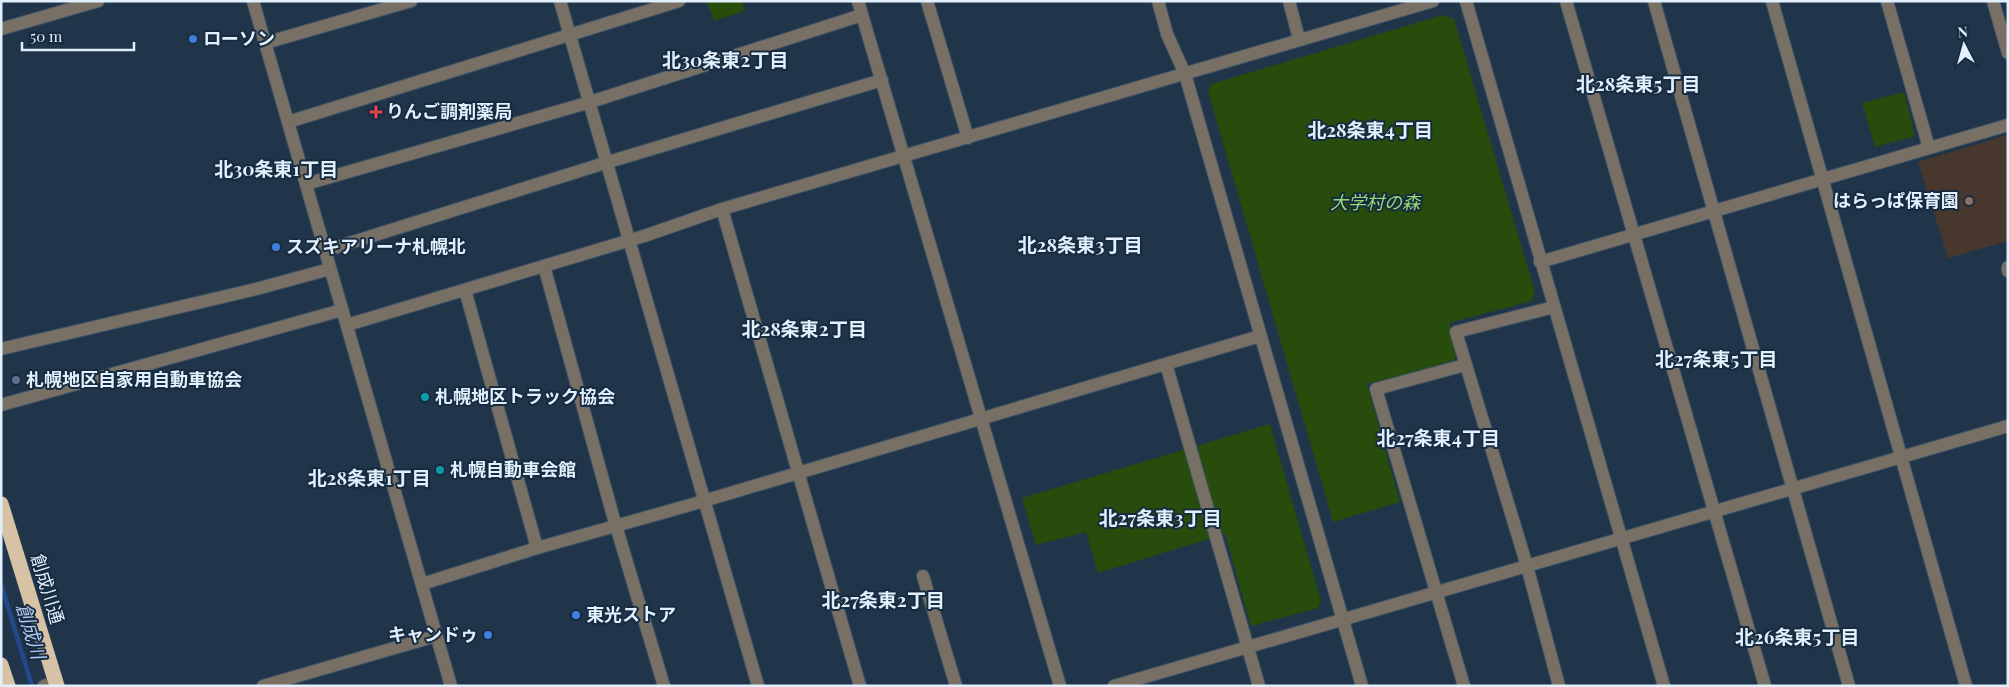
<svg xmlns="http://www.w3.org/2000/svg" width="2009" height="687" viewBox="0 0 2009 687" font-family="'Playfair Display','Noto Sans JP',serif">
<style>
.education{fill:#48372d}
.green{fill:#274c0c}
.lines{fill:none;stroke-linecap:round;stroke-linejoin:round}
.stream{stroke:#23498d;stroke-width:4.5}
.minor-casing{stroke:#3f5367;stroke-width:14}
.highway-casing{stroke:#3f5367;stroke-width:16}
.minor{stroke:#787064;stroke-width:12}
.highway{stroke:#d8c2a5;stroke-width:15}
.shop-dot{fill:#3f7fe0;stroke:#162b3f;stroke-width:2}
.health-dot{fill:#e0444e;stroke:#162b3f;stroke-width:2}
.education-dot{fill:#8d6e63;stroke:#162b3f;stroke-width:2}
.service-dot{fill:#5c6f8a;stroke:#162b3f;stroke-width:2}
.culture-dot{fill:#0f9aa8;stroke:#162b3f;stroke-width:2}
.labels{text-anchor:middle;stroke-width:4;stroke-linejoin:round;paint-order:stroke}
.poi-label{font-size:18px;font-weight:bold;fill:#e2effd;stroke:#162b3f;text-anchor:start}
.park-label{font-size:18px;font-style:italic;fill:#97d973;stroke:#162b3f}
.street-label{font-size:18px;fill:#e2effd;stroke:#162b3f}
.neighbourhood-label{font-size:19px;font-weight:bold;fill:#e2effd;stroke:#162b3f}
.water-label{font-size:19px;font-style:italic;fill:#b0c7ed;stroke:#162b3f}
</style>
<rect width="100%" height="100%" fill="#20354a"/>
<!-- education -->
<path class="education" d="M 2008,135 L 2008,241 L 1948,258 L 1918,162 Z"/>
<!-- green -->
<g class="green">
<path d="M 742,1 L 745,11 L 714,21 L 707,2 Z"/>
<path d="M 1443,15 L 1454,19 L 1535,292 L 1532,301 L 1449,323 L 1458,353 L 1453,361 L 1367,384 L 1400,502 L 1333,522 L 1208,91 L 1211,84 Z"/>
<path d="M 1904,92 L 1915,136 L 1875,147 L 1862,103 Z"/>
<path d="M 1270,424 L 1321,601 L 1318,608 L 1251,626 L 1225,534 L 1098,573 L 1086,532 L 1036,545 L 1022,498 Z"/>
</g>
<g class="lines">
<!-- stream -->
<path class="stream" d="M 1,584 L 32,686"/>
<!-- minor casing -->
<g class="minor-casing">
<g id="minor">
<path d="M 253,1 L 451,686"/>
<path d="M 560,1 L 758,686"/>
<path d="M 858,1 L 1060,686"/>
<path d="M 927,1 L 968,138"/>
<path d="M 1158,1 L 1167,34 L 1185,74 L 1362,686"/>
<path d="M 1289,1 L 1299,39"/>
<path d="M 1466,1 L 1664,686"/>
<path d="M 1566,1 L 1765,686"/>
<path d="M 1654,1 L 1849,686"/>
<path d="M 1772,1 L 1966,686"/>
<path d="M 1887,1 L 1929,148"/>
<path d="M 1993,1 L 2008,53"/>
<path d="M 1,29 L 98,1"/>
<path d="M 265,43 L 411,1"/>
<path d="M 288,122 L 679,1"/>
<path d="M 306,184 L 587,103 L 862,15"/>
<path d="M 722,209 L 860,686"/>
<path d="M 324,251 L 605,163 L 882,80"/>
<path d="M 1540,262 L 2008,125"/>
<path d="M 544,266 L 613,516 L 664,686"/>
<path d="M 2008,267 L 2008,271"/>
<path d="M 465,290 L 537,548"/>
<path d="M 1554,307 L 1456,332 L 1527,566 L 1559,686"/>
<path d="M 347,325 L 644,236 L 722,209 L 1433,1"/>
<path d="M 1,349 L 256,289 L 330,269"/>
<path d="M 1166,364 L 1259,686"/>
<path d="M 1,405 L 342,310"/>
<path d="M 923,576 L 956,686"/>
<path d="M 422,584 L 537,548 L 690,505 L 1260,336"/>
<path d="M 44,686 L 56,682"/>
<path d="M 263,686 L 436,636"/>
<path d="M 1114,686 L 2008,426"/>
<path d="M 1464,686 L 1376,389 L 1465,365"/>
</g>
</g>
<!-- highway casing -->
<g class="highway-casing">
<g id="highway">
<path d="M 1,504 L 57,686"/>
<path d="M 1,665 L 8,686"/>
</g>
</g>
<!-- minor -->
<use href="#minor" class="minor"/>
<!-- highway -->
<use href="#highway" class="highway"/>
</g>
<!-- markers -->
<g class="shop-dot">
<circle cx="193" cy="39" r="5"/>
<circle cx="276" cy="247" r="5"/>
<circle cx="576" cy="615" r="5"/>
<circle cx="488" cy="635" r="5"/>
</g>
<path class="health-dot" d="M373.5 104.5h5v5h5v5h-5v5h-5v-5h-5v-5h5z"/>
<circle class="education-dot" cx="1969" cy="201" r="5"/>
<circle class="service-dot" cx="16" cy="380" r="5"/>
<g class="culture-dot">
<circle cx="425" cy="397" r="5"/>
<circle cx="440" cy="470" r="5"/>
</g>
<g class="labels">
<!-- poi labels -->
<g class="poi-label">
<text x="203" y="45">ローソン</text>
<text x="386" y="118">りんご調剤薬局</text>
<text x="1959" y="207" text-anchor="end">はらっぱ保育園</text>
<text x="286" y="253">スズキアリーナ札幌北</text>
<text x="26" y="386">札幌地区自家用自動車協会</text>
<text x="435" y="403">札幌地区トラック協会</text>
<text x="450" y="476">札幌自動車会館</text>
<text x="586" y="621">東光ストア</text>
<text x="478" y="641" text-anchor="end">キャンドゥ</text>
</g>
<!-- park labels -->
<g class="park-label">
<text x="1375" y="209">大学村の森</text>
</g>
<!-- street labels -->
<g class="street-label">
<text transform="translate(47 589) rotate(73)" y="6">創成川通</text>
</g>
<!-- neighbourhood labels -->
<g class="neighbourhood-label">
<text x="725" y="67">北30条東2丁目</text>
<text x="1638" y="91">北28条東5丁目</text>
<text x="1370" y="137">北28条東4丁目</text>
<text x="276" y="176">北30条東1丁目</text>
<text x="1080" y="252">北28条東3丁目</text>
<text x="804" y="336">北28条東2丁目</text>
<text x="1716" y="366">北27条東5丁目</text>
<text x="1438" y="445">北27条東4丁目</text>
<text x="369" y="485">北28条東1丁目</text>
<text x="1160" y="525">北27条東3丁目</text>
<text x="883" y="607">北27条東2丁目</text>
<text x="1797" y="644">北26条東5丁目</text>
</g>
<!-- water labels -->
<g class="water-label">
<text transform="translate(31 631) rotate(73)" y="7">創成川</text>
</g>
</g>
<!-- border -->
<rect width="2009" height="687" fill="none" stroke="#e2effd" stroke-width="5"/>
<!-- north arrow -->
<g transform="translate(1964 45) rotate(354)" stroke="#162b3f" stroke-width="4" paint-order="stroke">
<path d="M0-4L9 19L0 12L-9 19Z" fill="#e2effd"/>
<text y="-8" font-size="14" font-weight="bold" text-anchor="middle" fill="#e2effd">N</text>
</g>
<!-- scale -->
<path d="M22 42v8h112v-8" fill="none" stroke="#e2effd" stroke-width="2.5"/>
<text x="30" y="42" font-size="15" fill="#e2effd" stroke="#162b3f" stroke-width="4" paint-order="stroke">50 m</text>
</svg>
